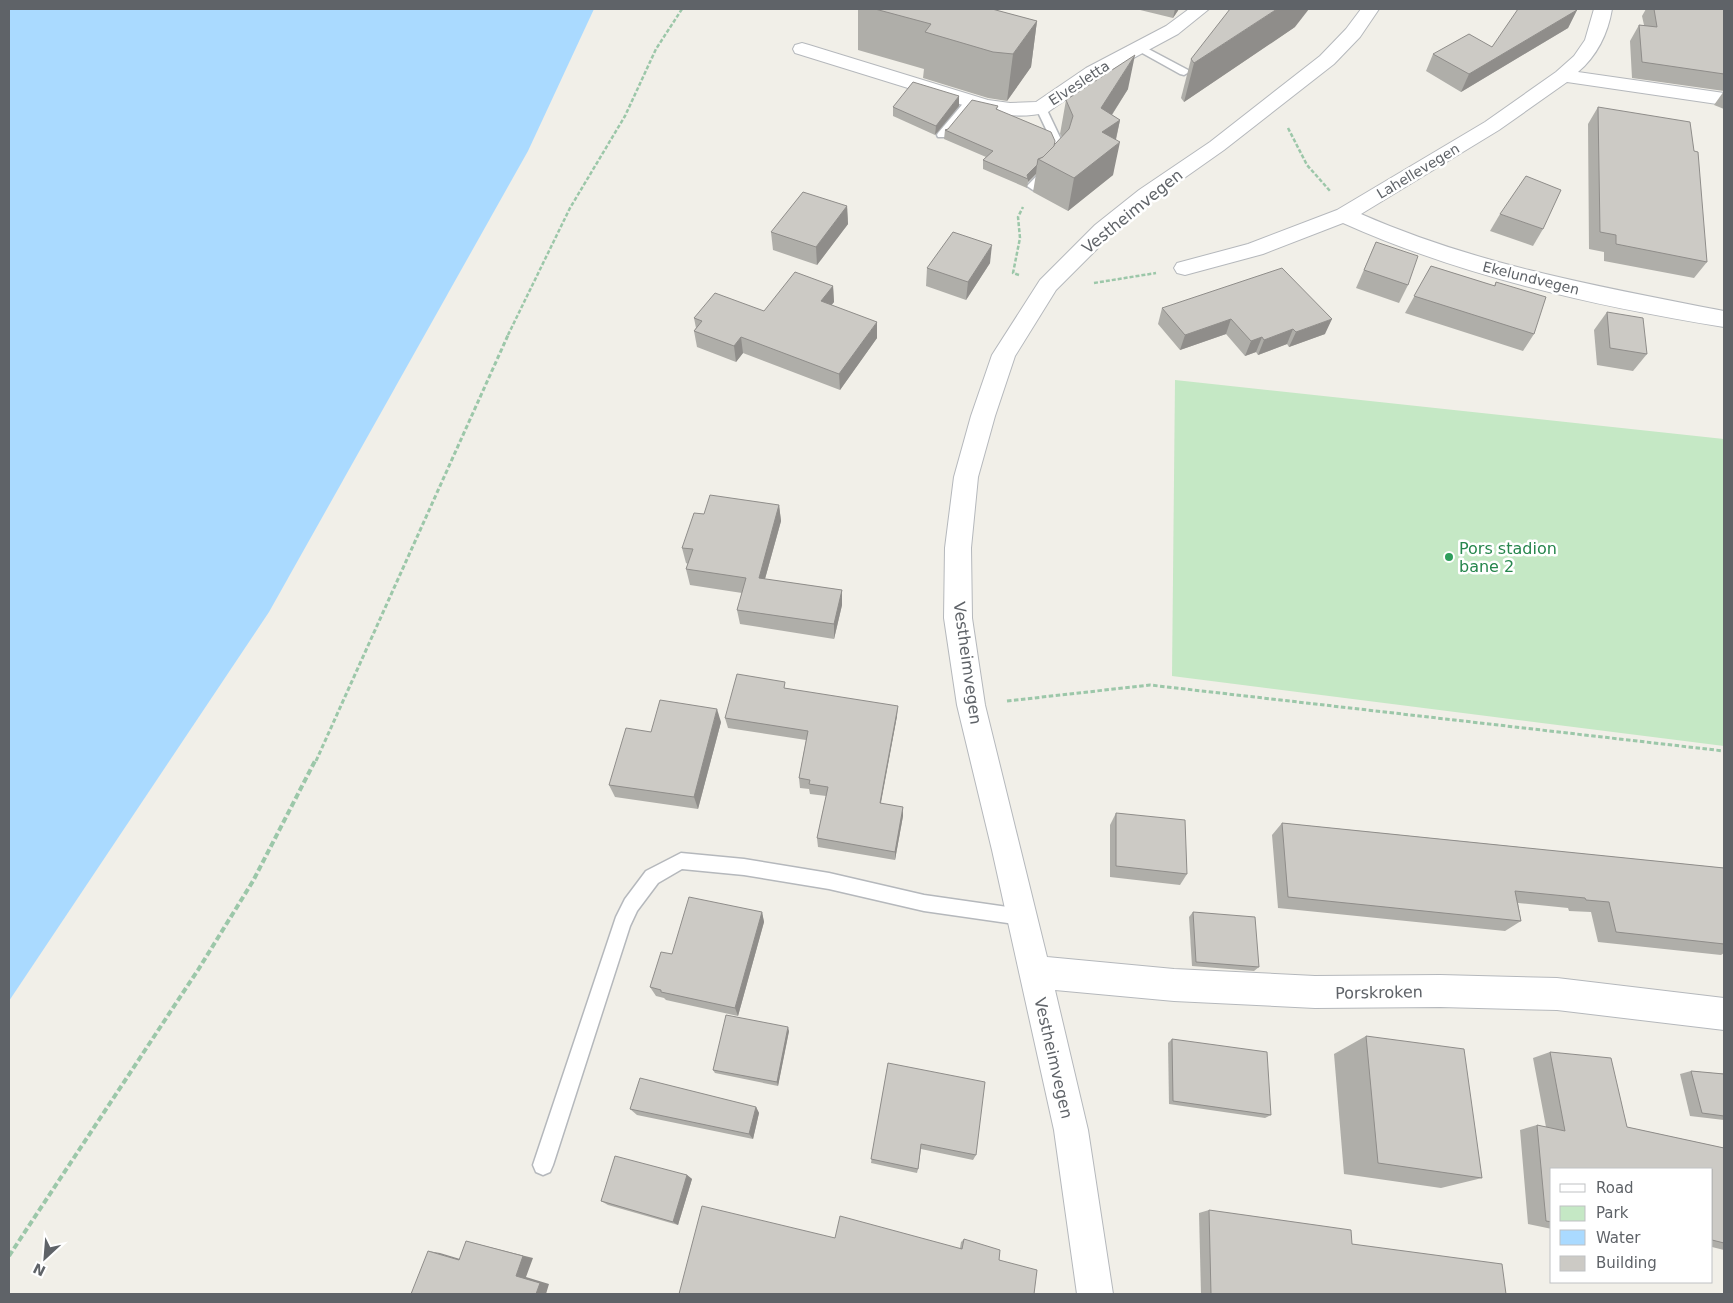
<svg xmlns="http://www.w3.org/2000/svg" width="1733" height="1303" viewBox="0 0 1733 1303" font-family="'DejaVu Sans',sans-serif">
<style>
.green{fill:#c5e8c5}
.water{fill:#aadaff}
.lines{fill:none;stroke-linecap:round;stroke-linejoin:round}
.service-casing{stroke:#b5b8bc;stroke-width:3}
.minor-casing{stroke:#b5b8bc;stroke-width:2}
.path-far2{stroke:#9cc7a9;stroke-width:2.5;stroke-dasharray:4 2;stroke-linecap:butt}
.path-far1{stroke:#9cc7a9;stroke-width:3;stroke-dasharray:4.5 2.5;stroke-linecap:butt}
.path{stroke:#9cc7a9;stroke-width:4;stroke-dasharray:6 3;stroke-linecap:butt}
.service{fill:#fff;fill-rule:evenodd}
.minor{fill:#fff;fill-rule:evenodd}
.wall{fill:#afaea9}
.shaded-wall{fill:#8f8d8a}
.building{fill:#cccac5;stroke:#8f8d8a}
.leisure-dot{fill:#2e9e5b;stroke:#fff;stroke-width:2}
.labels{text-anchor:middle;stroke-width:5;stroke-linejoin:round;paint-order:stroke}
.far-street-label{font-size:14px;fill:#5f6368;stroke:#fff}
.street-label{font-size:16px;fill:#5f6368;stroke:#fff}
.leisure-label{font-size:16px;fill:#27864d;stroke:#fff;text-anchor:start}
</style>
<rect width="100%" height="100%" fill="#f1efe8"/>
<!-- green -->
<path class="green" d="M 1175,380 L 1724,439 L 1724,746 L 1172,676 Z"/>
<!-- water -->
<path class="water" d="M 9,9 L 594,9 L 528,151 L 269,612 L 9,1001 Z"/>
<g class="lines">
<!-- service casing -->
<g class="service-casing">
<g id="service">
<path d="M 1139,44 L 1188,70 L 1189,72 L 1184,75 L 1180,74 L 1135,49 L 1134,47 Z"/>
<path d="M 970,99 L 975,102 L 974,104 L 946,137 L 938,137 L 937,135 L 938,133 L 966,100 Z"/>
<path d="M 1041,105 L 1046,108 L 1066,150 L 1062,162 L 1037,189 L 1033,190 L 1027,186 L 1053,159 L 1056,150 L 1036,108 Z"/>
<path d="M 681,853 L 744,859 L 829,873 L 924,895 L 1022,909 L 1028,911 L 1031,917 L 1028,923 L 1022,925 L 924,911 L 829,889 L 744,875 L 682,869 L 658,883 L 637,911 L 630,926 L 553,1165 L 550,1172 L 543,1175 L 536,1172 L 533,1165 L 616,917 L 625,899 L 646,871 Z"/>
</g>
</g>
<!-- minor casing -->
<g class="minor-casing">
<g id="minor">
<path d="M 1189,9 L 1209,9 L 1178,34 L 1100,76 L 1048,112 C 1026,118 1000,116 979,110 L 795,53 L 793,49 L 795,45 L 802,43 L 809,45 L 988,100 L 1010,103 L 1036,102 L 1086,68 L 1166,26 Z"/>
<path d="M 1361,9 L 1379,9 L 1360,37 L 1334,64 L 1224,150 L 1153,200 L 1111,235 L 1056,290 L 1015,356 L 995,416 L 978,477 L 971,548 L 972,618 L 985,705 L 1047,957 L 1174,969 L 1315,976 L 1440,975 L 1557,978 L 1724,998 L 1724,1030 L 1557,1010 L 1440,1007 L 1315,1008 L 1174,1001 L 1055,990 L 1088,1130 L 1113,1294 L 1077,1294 L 1054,1130 L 992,850 L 957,705 L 944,618 L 945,548 L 954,477 L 971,416 L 992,355 L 1040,280 L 1095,225 L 1139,190 L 1210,142 L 1320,56 L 1346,29 Z"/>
<path d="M 1594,9 L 1612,9 C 1608,33 1597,56 1578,72 L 1724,93 L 1724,105 L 1567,82 L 1499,130 L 1361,214 C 1477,265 1600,287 1724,311 L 1724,327 C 1595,306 1464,277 1343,223 L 1263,254 L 1185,275 L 1177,273 L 1174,268 L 1177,263 L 1248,244 L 1337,210 L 1485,122 L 1556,72 L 1574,56 L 1585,40 Z"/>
</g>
</g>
<!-- path-far2 -->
<g class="path-far2">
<path d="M 1288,128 L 1307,165 L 1330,191"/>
<path d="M 1019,275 L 1013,273 L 1020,238 L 1018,217 L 1023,207"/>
<path d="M 1094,283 L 1156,273"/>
<path d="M 508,335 L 570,208 L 625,116 L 656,49 L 682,9"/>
</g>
<!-- path-far1 -->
<g class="path-far1">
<path d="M 1007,701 L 1150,685 L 1724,751"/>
<path d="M 316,761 L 509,333"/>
</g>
<!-- path -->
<path class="path" d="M 9,1256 L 198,970 L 253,881 L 316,759"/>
<!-- service -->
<use href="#service" class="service"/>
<!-- minor -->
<use href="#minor" class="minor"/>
</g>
<!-- wall -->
<g class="wall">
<path d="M 858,9 L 992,9 L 1037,21 L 1031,67 L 1007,101 L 988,98 L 923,78 L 924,69 L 858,50 Z"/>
<path d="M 1136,9 L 1179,9 L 1173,18 Z"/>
<path d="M 1646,9 L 1724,9 L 1724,109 L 1714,105 L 1724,91 L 1632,78 L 1630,41 L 1639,25 L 1644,25 L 1642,16 Z"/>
<path d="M 1577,10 L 1568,28 L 1461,92 L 1426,71 L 1433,54 L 1492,47 Z"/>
<path d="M 1295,27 L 1184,102 L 1181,98 L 1191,59 Z"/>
<path d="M 1128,89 L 1112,115 L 1120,120 L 1116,140 L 1113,175 L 1068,211 L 1033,192 L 1036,174 L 1028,182 L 1027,188 L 983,169 L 983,160 L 986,157 L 944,139 L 945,130 L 948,129 L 998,106 L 997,109 L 1055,145 L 1062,137 L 1060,134 L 1066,100 Z"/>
<path d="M 959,106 L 935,135 L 893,116 L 893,107 Z"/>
<path d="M 1598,107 L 1707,262 L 1694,278 L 1604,261 L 1604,252 L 1589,249 L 1588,124 Z"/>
<path d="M 847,206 L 848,224 L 817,265 L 773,250 L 771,232 Z"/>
<path d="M 1500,214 L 1543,229 L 1533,246 L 1490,231 Z"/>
<path d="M 1376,242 L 1408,285 L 1399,303 L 1356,288 Z"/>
<path d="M 990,263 L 966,300 L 926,286 L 927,268 Z"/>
<path d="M 1431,266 L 1494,286 L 1496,282 L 1534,334 L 1523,351 L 1405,313 Z"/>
<path d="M 833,286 L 834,302 L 831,305 L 877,338 L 840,390 L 743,353 L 736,362 L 697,347 L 694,331 L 696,328 L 694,318 L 764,311 Z"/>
<path d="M 1162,308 L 1325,334 L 1289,347 L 1287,344 L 1258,355 L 1256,352 L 1245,356 L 1226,334 L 1180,350 L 1158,324 Z"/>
<path d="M 1607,312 L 1647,354 L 1633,371 L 1597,365 L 1594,330 Z"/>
<path d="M 779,505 L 781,521 L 765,579 L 842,590 L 842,605 L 834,639 L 740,624 L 737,610 L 742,593 L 690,585 L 686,569 L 688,564 L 686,563 L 682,548 L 704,514 Z"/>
<path d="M 786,688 L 897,716 L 881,803 L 903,816 L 895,860 L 818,847 L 817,838 L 826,796 L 810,794 L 809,789 L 800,788 L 799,778 L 806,740 L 728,728 L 725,718 Z"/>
<path d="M 721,722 L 698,809 L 615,797 L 609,785 Z"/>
<path d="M 1116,813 L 1187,874 L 1180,885 L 1110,877 L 1110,825 Z"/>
<path d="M 1282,823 L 1724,868 L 1724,953 L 1721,955 L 1598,942 L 1591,912 L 1569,911 L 1568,908 L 1518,903 L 1521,921 L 1505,931 L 1278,908 L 1272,835 Z"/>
<path d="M 762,912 L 764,922 L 738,1016 L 666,1000 L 664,998 L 656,996 L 650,987 L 672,954 Z"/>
<path d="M 1193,912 L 1259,967 L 1254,971 L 1192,966 L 1189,917 Z"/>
<path d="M 789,1031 L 778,1086 L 715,1073 L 713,1070 Z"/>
<path d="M 1366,1036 L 1482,1178 L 1441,1188 L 1344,1174 L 1334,1054 Z"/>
<path d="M 1172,1039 L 1271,1115 L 1265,1118 L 1169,1104 L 1168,1043 Z"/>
<path d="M 1550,1052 L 1627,1127 L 1724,1148 L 1724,1250 L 1712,1247 L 1712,1169 L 1552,1169 L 1552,1229 L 1528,1224 L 1520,1130 L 1537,1125 L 1546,1127 L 1533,1058 Z"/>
<path d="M 888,1063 L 976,1155 L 973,1160 L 921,1149 L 918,1169 L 917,1173 L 871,1163 Z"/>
<path d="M 1691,1071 L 1724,1074 L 1724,1120 L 1690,1116 L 1680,1074 Z"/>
<path d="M 756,1107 L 759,1113 L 753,1139 L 637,1115 L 630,1109 Z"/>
<path d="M 687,1175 L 692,1179 L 678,1225 L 608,1205 L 601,1201 Z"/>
<path d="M 1209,1210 L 1352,1244 L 1506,1294 L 1201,1294 L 1199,1213 Z"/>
<path d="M 835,1238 L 960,1248 L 961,1242 L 964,1239 L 999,1260 Z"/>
</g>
<!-- shaded-wall -->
<g class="shaded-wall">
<path d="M 1175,9 L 1179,9 L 1173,18 Z"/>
<path d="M 1277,9 L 1309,9 L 1295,27 L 1184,102 L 1194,63 Z"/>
<path d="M 1577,10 L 1568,28 L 1461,92 L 1469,74 Z"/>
<path d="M 1037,21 L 1031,67 L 1007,101 L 1013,54 Z"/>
<path d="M 1135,55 L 1128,89 L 1095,141 L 1101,108 Z"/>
<path d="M 959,96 L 959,106 L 935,135 L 936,126 Z"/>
<path d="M 1120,120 L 1114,147 L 1120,142 L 1113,175 L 1068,211 L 1074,178 L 1102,132 Z"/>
<path d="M 1037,165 L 1036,174 L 1028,182 L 1028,179 L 1027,175 Z"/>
<path d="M 847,206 L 848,224 L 817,265 L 816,247 Z"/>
<path d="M 992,245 L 990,263 L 966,300 L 968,282 Z"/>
<path d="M 833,286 L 834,302 L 822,317 L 821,301 Z"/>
<path d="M 1231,319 L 1226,334 L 1180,350 L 1185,335 Z"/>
<path d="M 1332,319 L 1325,334 L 1289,347 L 1296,332 Z"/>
<path d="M 877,322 L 877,338 L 840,390 L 839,374 Z"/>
<path d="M 1293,329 L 1287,344 L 1258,355 L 1264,340 Z"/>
<path d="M 741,337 L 743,353 L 736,362 L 734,346 Z"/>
<path d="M 1262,337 L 1256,352 L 1245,356 L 1251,341 Z"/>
<path d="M 779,505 L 781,521 L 761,593 L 759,578 Z"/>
<path d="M 842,590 L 842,605 L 834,639 L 834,624 Z"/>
<path d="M 898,706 L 897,716 L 879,812 L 880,803 Z"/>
<path d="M 717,709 L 721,722 L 698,809 L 694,797 Z"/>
<path d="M 903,807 L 903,816 L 895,860 L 895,852 Z"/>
<path d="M 762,912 L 764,922 L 738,1016 L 735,1008 Z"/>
<path d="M 788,1027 L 789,1031 L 778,1086 L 777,1082 Z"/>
<path d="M 756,1107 L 759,1113 L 753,1139 L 749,1134 Z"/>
<path d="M 687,1175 L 692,1179 L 678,1225 L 673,1222 Z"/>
<path d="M 466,1241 L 533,1258 L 526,1277 L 549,1284 L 546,1294 L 536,1294 Z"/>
<path d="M 428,1251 L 440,1253 L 470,1262 L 459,1260 Z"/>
</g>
<!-- building -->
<g class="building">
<path d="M 875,9 L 992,9 L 1037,21 L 1013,54 L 993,52 L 925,32 L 931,24 Z"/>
<path d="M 1230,9 L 1277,9 L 1194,63 L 1191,59 Z"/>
<path d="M 1518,9 L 1572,9 L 1577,10 L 1469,74 L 1433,54 L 1469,34 L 1492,47 Z"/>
<path d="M 1654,9 L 1724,9 L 1724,74 L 1642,62 L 1639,25 L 1657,27 Z"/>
<path d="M 1135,55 L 1101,108 L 1120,120 L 1102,132 L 1120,142 L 1074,178 L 1038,159 L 1043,157 L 1069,129 L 1073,116 L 1066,100 Z"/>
<path d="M 913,82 L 959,96 L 936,126 L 893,107 Z"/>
<path d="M 972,100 L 998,106 L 996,109 L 1051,132 L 1055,141 L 1054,146 L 1043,157 L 1038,159 L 1037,165 L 1027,175 L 1028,179 L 983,160 L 993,151 L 945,130 L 948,129 Z"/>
<path d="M 1598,107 L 1690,122 L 1694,151 L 1698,152 L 1707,262 L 1616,244 L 1616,235 L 1600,232 Z"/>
<path d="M 1526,176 L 1561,190 L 1543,229 L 1500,214 Z"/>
<path d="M 803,192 L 847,206 L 816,247 L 771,232 Z"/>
<path d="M 953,232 L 992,245 L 968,282 L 927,268 Z"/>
<path d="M 1376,242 L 1418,256 L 1408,285 L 1364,270 Z"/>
<path d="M 1431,266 L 1495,286 L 1496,282 L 1546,297 L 1534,334 L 1414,296 Z"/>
<path d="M 1282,268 L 1332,319 L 1296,332 L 1293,329 L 1264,340 L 1262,337 L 1251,341 L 1231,319 L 1185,335 L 1162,308 Z"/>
<path d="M 795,272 L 833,286 L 821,301 L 877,322 L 839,374 L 741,337 L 734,346 L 694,331 L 702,321 L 694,318 L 715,293 L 764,311 Z"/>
<path d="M 1607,312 L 1643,318 L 1647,354 L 1610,348 Z"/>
<path d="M 710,495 L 779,505 L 759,578 L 842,590 L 834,624 L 737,610 L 746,578 L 686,569 L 693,549 L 682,548 L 694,513 L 704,514 Z"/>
<path d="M 737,674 L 785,682 L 784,688 L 898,706 L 880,803 L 903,807 L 895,852 L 817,838 L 828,787 L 809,784 L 810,780 L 799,778 L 808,731 L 725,718 Z"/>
<path d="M 660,700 L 717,709 L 694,797 L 609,785 L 626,728 L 651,732 Z"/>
<path d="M 1116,813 L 1185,820 L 1187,874 L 1116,866 Z"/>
<path d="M 1282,823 L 1724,868 L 1724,944 L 1616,932 L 1609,902 L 1586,900 L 1585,898 L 1515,891 L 1521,921 L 1288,897 Z"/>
<path d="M 689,897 L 762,912 L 735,1008 L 661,992 L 661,990 L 650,987 L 661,952 L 672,954 Z"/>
<path d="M 1193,912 L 1255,917 L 1259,967 L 1196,962 Z"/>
<path d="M 726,1015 L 788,1027 L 777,1082 L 713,1070 Z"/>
<path d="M 1366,1036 L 1464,1049 L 1482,1178 L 1378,1163 Z"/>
<path d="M 1172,1039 L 1267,1052 L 1271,1115 L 1173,1101 Z"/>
<path d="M 1550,1052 L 1611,1058 L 1627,1127 L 1724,1148 L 1724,1243 L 1712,1240 L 1712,1169 L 1552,1169 L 1552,1222 L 1546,1221 L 1537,1125 L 1565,1131 Z"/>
<path d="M 888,1063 L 985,1082 L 976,1155 L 921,1144 L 918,1169 L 871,1159 Z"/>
<path d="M 1691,1071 L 1724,1074 L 1724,1116 L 1702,1113 Z"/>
<path d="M 640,1078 L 756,1107 L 749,1134 L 630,1109 Z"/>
<path d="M 615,1156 L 687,1175 L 673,1222 L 601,1201 Z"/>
<path d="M 702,1206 L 835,1238 L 840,1216 L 962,1249 L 964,1239 L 1000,1250 L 999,1260 L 1037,1270 L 1034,1294 L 679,1294 Z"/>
<path d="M 1209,1210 L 1351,1230 L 1352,1244 L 1502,1264 L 1506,1294 L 1211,1294 Z"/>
<path d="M 466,1241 L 523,1256 L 516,1276 L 540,1283 L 536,1294 L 411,1294 L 428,1251 L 459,1260 Z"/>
</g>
<!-- markers -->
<circle class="leisure-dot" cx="1449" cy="557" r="5"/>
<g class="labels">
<!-- far-street labels -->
<g class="far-street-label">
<text transform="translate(1079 83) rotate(-33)" y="5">Elvesletta</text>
<text transform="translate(1418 171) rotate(-31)" y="5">Lahellevegen</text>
<text transform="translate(1531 278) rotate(14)" y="5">Ekelundvegen</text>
</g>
<!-- street labels -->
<g class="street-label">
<text transform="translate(1132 211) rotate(-39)" y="6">Vestheimvegen</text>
<text transform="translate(968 663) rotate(82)" y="6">Vestheimvegen</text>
<text transform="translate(1379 992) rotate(-1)" y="6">Porskroken</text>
<text transform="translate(1054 1058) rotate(77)" y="6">Vestheimvegen</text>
</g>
<!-- leisure labels -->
<g class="leisure-label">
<text x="1459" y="554">Pors stadion<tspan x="1459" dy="18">bane 2</tspan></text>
</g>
</g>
<!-- border -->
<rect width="1733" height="1303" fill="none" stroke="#5f6368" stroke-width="20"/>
<!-- legend -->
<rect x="1550" y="1168" width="162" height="115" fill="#ffffff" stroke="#bfc1c3"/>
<rect x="1560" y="1184" width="25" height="8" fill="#ffffff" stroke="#bfc1c3"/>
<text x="1596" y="1193" font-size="15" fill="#5f6368">Road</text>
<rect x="1560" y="1206" width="25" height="15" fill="#c5e8c5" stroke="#bfc1c3"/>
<text x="1596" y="1218" font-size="15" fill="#5f6368">Park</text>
<rect x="1560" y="1230" width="25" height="15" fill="#aadaff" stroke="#bfc1c3"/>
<text x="1596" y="1243" font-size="15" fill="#5f6368">Water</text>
<rect x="1560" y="1256" width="25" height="15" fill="#cccac5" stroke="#bfc1c3"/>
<text x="1596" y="1268" font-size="15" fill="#5f6368">Building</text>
<!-- north arrow -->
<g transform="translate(45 1258) rotate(206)" stroke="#ffffff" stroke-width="4" paint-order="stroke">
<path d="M0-4L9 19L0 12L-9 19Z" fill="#5f6368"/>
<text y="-8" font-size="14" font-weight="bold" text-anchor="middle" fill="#5f6368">N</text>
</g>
</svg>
